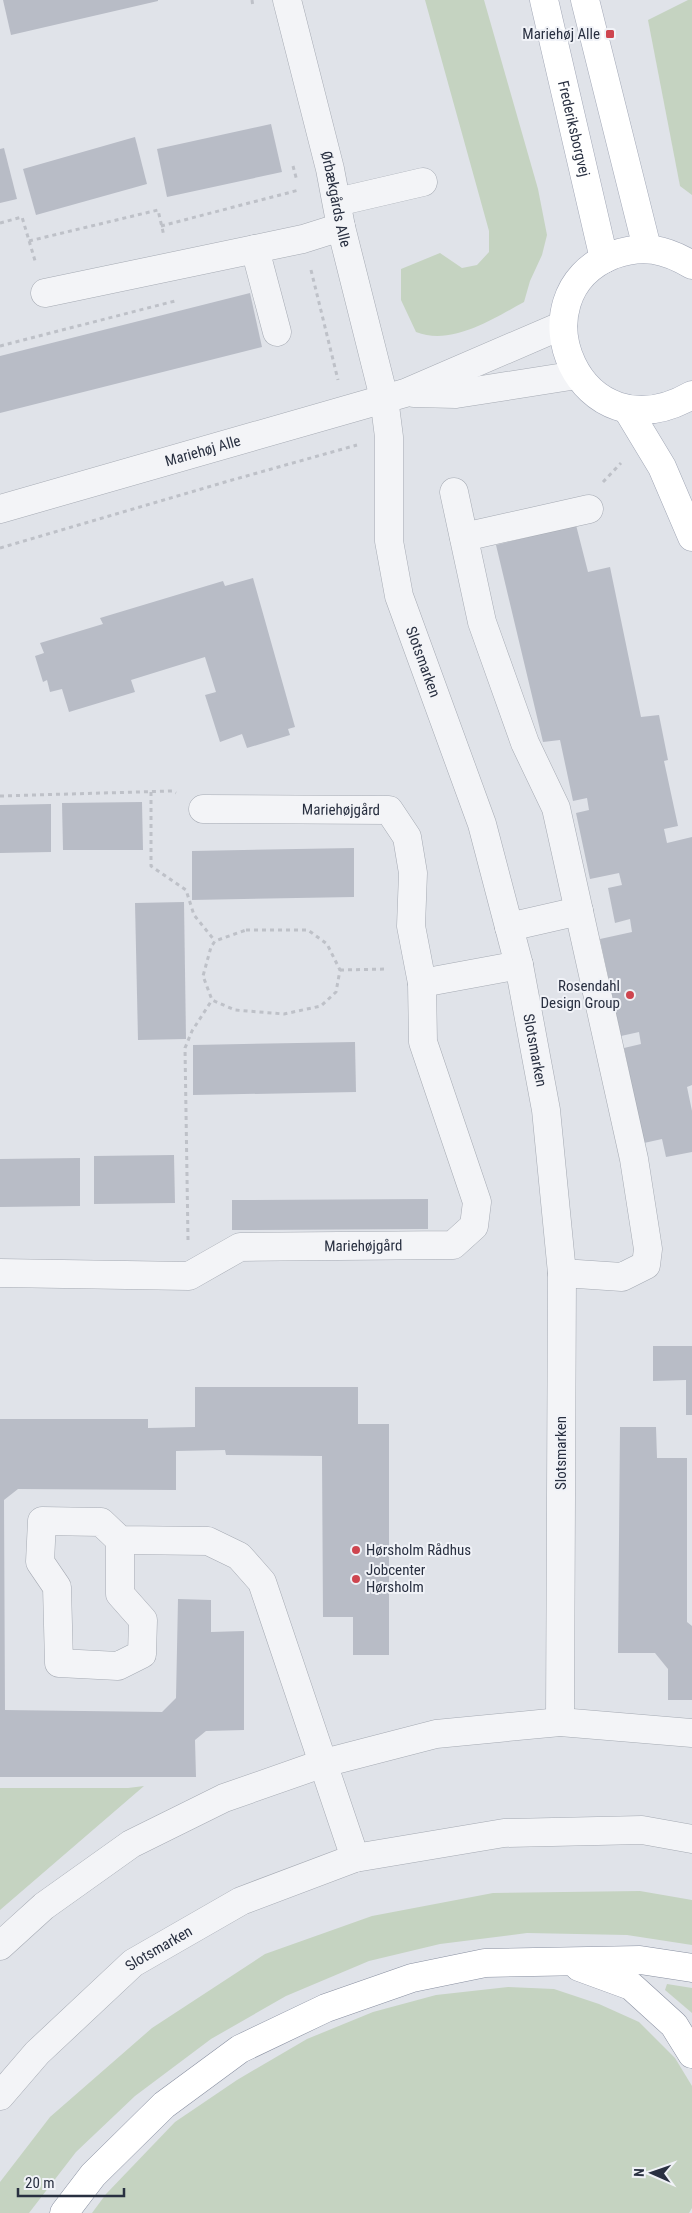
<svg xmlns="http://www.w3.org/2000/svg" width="692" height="2213" viewBox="0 0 692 2213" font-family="'Roboto Condensed',sans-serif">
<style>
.green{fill:#c5d3c1}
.building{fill:#b8bcc6}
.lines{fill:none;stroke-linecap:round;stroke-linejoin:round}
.minor-casing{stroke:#a5aab3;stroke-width:29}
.major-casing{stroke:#a0a6b5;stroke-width:29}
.highway-casing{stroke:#888fa0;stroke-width:29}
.path{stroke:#bec1c8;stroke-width:3;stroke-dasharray:4 4;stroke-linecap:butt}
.minor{stroke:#f3f4f7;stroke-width:28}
.major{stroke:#fff;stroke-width:28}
.highway{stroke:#fff;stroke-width:28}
.poi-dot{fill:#ce454f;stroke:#f0f2f7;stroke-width:2}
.labels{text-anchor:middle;stroke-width:4;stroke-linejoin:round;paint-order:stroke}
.poi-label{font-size:15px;fill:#293041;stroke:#f0f2f7;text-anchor:end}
.street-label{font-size:15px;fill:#293041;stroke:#f0f2f7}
</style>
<rect width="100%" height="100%" fill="#e0e3e9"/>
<!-- green -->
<g class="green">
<path d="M 425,0 L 484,0 L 538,189 L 547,235 L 542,255 L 530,281 L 524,302 C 493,319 452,346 416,332 L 401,300 L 401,269 L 440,253 L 462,268 L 477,265 L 489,252 L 489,231 Z"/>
<path d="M 688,0 L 692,0 L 692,195 L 680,186 L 648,20 Z"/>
<path d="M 144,1786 L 0,1910 L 0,1788 L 128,1788 Z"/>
<path d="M 640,1891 L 692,1900 L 692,1945 L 627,1935 L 527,1933 L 440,1944 L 369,1961 L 286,1996 L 211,2039 L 135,2096 L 76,2152 L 29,2213 L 0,2213 L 0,2182 L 50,2117 L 152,2028 L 265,1954 L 372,1916 L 493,1893 Z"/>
<path d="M 667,1984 L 692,1988 L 692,2013 L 665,1990 Z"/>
<path d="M 508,1987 L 554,1989 L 599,2004 L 639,2022 L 675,2058 L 692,2086 L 692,2208 L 689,2213 L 92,2213 L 106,2194 L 175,2122 L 237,2080 L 307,2039 L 373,2012 L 436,1995 Z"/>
</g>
<!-- building -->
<g class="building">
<path d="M 3,0 L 158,0 L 158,1 L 11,35 Z"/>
<path d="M 271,124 L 282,172 L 167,197 L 157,149 Z"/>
<path d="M 135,137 L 147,184 L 36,215 L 23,169 Z"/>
<path d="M 4,148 L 17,199 L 0,203 L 0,149 Z"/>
<path d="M 250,293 L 262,347 L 0,413 L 0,356 Z"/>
<path d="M 576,525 L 588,572 L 610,567 L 641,717 L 659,715 L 668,760 L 664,761 L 678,826 L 664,829 L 667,843 L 692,837 L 692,1085 L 687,1087 L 692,1111 L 692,1152 L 666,1157 L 662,1139 L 644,1143 L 624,1048 L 641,1044 L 639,1032 L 621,1036 L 600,939 L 632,932 L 630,919 L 615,923 L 608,888 L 622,885 L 619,873 L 590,879 L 576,813 L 589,810 L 587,798 L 573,801 L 560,740 L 543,742 L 496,545 Z"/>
<path d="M 253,578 L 295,727 L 288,729 L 290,735 L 247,748 L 242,734 L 220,742 L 205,695 L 216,692 L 205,657 L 131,680 L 135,692 L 69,712 L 62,689 L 50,692 L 47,680 L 43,682 L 35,656 L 44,653 L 40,643 L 103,624 L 100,618 L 223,581 L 225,586 Z"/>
<path d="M 142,802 L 143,850 L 63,850 L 62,803 Z"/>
<path d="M 51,804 L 51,852 L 0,853 L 0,805 Z"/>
<path d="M 354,848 L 354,897 L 192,900 L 192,851 Z"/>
<path d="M 184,902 L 186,1039 L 138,1040 L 135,903 Z"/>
<path d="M 355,1042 L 356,1092 L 193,1095 L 193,1045 Z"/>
<path d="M 174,1155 L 175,1203 L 94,1204 L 94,1156 Z"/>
<path d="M 80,1158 L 80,1206 L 0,1207 L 0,1159 Z"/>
<path d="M 428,1199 L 428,1229 L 232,1230 L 232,1200 Z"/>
<path d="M 653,1346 L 692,1346 L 692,1415 L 686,1415 L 686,1380 L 653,1381 Z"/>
<path d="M 195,1387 L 358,1387 L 358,1424 L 389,1424 L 389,1655 L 353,1655 L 353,1617 L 323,1617 L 322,1456 L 226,1455 L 225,1450 L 176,1451 L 176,1490 L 18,1489 L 4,1500 L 5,1710 L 162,1712 L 176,1698 L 178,1599 L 211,1600 L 211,1632 L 244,1631 L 244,1730 L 206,1731 L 195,1740 L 196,1777 L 0,1777 L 0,1419 L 148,1419 L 148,1428 L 195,1427 Z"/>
<path d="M 620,1427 L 656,1427 L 657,1458 L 687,1458 L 687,1622 L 692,1626 L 692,1700 L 668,1700 L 668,1669 L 655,1653 L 618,1653 Z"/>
</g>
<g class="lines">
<!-- minor casing -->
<g class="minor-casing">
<g id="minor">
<path id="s1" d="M 287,0 L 330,169 L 341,227 L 384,398 L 389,437 L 389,541 L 399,596 L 482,824 L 519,965 L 546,1110 L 562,1273 L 560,1722"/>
<path d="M 337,202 L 423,182"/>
<path d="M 255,249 L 277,332"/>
<path d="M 45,293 L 303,239 L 341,227"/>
<path d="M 414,393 L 456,394 L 577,375"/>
<path d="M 454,492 L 482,622 L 525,743 L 556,808 L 634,1159 L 648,1249 L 646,1265 L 622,1277 L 562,1273"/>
<path id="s2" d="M 0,509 L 405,393 L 563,325"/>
<path d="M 464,537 L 589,509"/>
<path id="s3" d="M 203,809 L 389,810 L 407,837 L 413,873 L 411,926 L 422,983 L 519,965"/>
<path d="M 509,927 L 579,911"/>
<path id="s4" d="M 0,1273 L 189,1276 L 240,1247 L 453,1245 L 474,1226 L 477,1202 L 423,1042 L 422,983"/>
<path d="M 120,1540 L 101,1522 L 42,1521 L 40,1562 L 57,1587 L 59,1663 L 118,1666 L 142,1654 L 143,1620 L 120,1594 L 120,1540 L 208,1541 L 239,1556 L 262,1582 L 355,1858"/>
<path d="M 0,1946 L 44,1906 L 131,1844 L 224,1798 L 324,1763 L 436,1734 L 560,1722 L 692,1733"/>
<path id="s5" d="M 0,2096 L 37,2053 L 133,1963 L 241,1901 L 355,1858 L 504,1833 L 642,1830 L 692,1839"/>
</g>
</g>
<!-- major casing -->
<g class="major-casing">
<g id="major">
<path id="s6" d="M 544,0 L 604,259"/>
<path d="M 585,0 L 647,248"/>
<path d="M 692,265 C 665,249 643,244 613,255 C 512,295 579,460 692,395"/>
<path d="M 627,409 L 662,467 L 692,537"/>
</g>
</g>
<!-- highway casing -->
<g class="highway-casing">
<g id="highway">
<path d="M 579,1967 L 631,1986 L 674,2025 L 692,2054"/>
<path d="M 64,2213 L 93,2175 L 164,2105 L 240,2049 L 326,2008 L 412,1978 L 485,1963 L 640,1960 L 692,1968"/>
</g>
</g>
<!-- path -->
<g class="path">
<path d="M 252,0 L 253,7"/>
<path d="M 293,166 L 297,181"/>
<path d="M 0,223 L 22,217 L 36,264"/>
<path d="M 161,226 L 299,190"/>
<path d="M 29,241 L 158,210 L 164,236"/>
<path d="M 311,270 L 338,380"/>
<path d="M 0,346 L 175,301"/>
<path d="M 603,482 L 621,463"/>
<path d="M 0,548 L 225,482 L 357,445"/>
<path d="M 151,792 L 151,866 L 186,890 L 194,915 L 215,941"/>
<path d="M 0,796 L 172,791 L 176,793"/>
<path d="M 246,930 L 308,930 L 327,944 L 340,970 L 336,992 L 321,1006 L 284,1014 L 235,1010 L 212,1000 L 203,976 L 211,947 L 215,941 Z"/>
<path d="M 340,970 L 387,969"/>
<path d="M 188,1240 L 185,1048 L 192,1031 L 212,1000"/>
</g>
<!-- minor -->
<use href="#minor" class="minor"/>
<!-- major -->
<use href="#major" class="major"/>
<!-- highway -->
<use href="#highway" class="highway"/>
</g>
<!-- markers -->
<g class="poi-dot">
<rect x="605" y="29" width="10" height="10" rx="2.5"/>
<circle cx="630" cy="995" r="5"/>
<circle cx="356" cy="1550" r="5"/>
<circle cx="356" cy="1579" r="5"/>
</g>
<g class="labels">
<!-- poi labels -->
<g class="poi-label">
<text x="600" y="39">Mariehøj Alle</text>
<text x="620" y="991">Rosendahl<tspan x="620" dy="17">Design Group</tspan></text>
<text x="366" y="1555" text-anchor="start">Hørsholm Rådhus</text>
<text x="366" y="1575" text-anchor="start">Jobcenter<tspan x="366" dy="17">Hørsholm</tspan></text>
</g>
<!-- street labels -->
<g class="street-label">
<text dy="5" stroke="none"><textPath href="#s6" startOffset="132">Frederiksborgvej</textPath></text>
<text dy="5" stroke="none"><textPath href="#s1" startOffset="205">Ørbækgårds Alle</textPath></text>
<text dy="5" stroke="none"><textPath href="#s2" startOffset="211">Mariehøj Alle</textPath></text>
<text dy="5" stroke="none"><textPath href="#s1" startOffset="679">Slotsmarken</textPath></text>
<text dy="5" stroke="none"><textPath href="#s3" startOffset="138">Mariehøjgård</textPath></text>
<text dy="5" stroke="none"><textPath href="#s1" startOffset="1084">Slotsmarken</textPath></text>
<text dy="5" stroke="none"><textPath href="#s4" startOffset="371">Mariehøjgård</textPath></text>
<text transform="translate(561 1453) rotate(-90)" y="5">Slotsmarken</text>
<text dy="5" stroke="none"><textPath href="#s5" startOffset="218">Slotsmarken</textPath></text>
</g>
</g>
<!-- north arrow -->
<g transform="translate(652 2173) rotate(272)" stroke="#f0f2f7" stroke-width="4" paint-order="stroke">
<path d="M0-4L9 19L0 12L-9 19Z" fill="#293041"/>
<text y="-8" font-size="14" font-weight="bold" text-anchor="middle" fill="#293041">N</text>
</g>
<!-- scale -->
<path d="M18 2188v8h106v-8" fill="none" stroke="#293041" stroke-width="2.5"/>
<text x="25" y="2188" font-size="15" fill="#293041" stroke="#f0f2f7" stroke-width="4" paint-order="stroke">20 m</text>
</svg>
